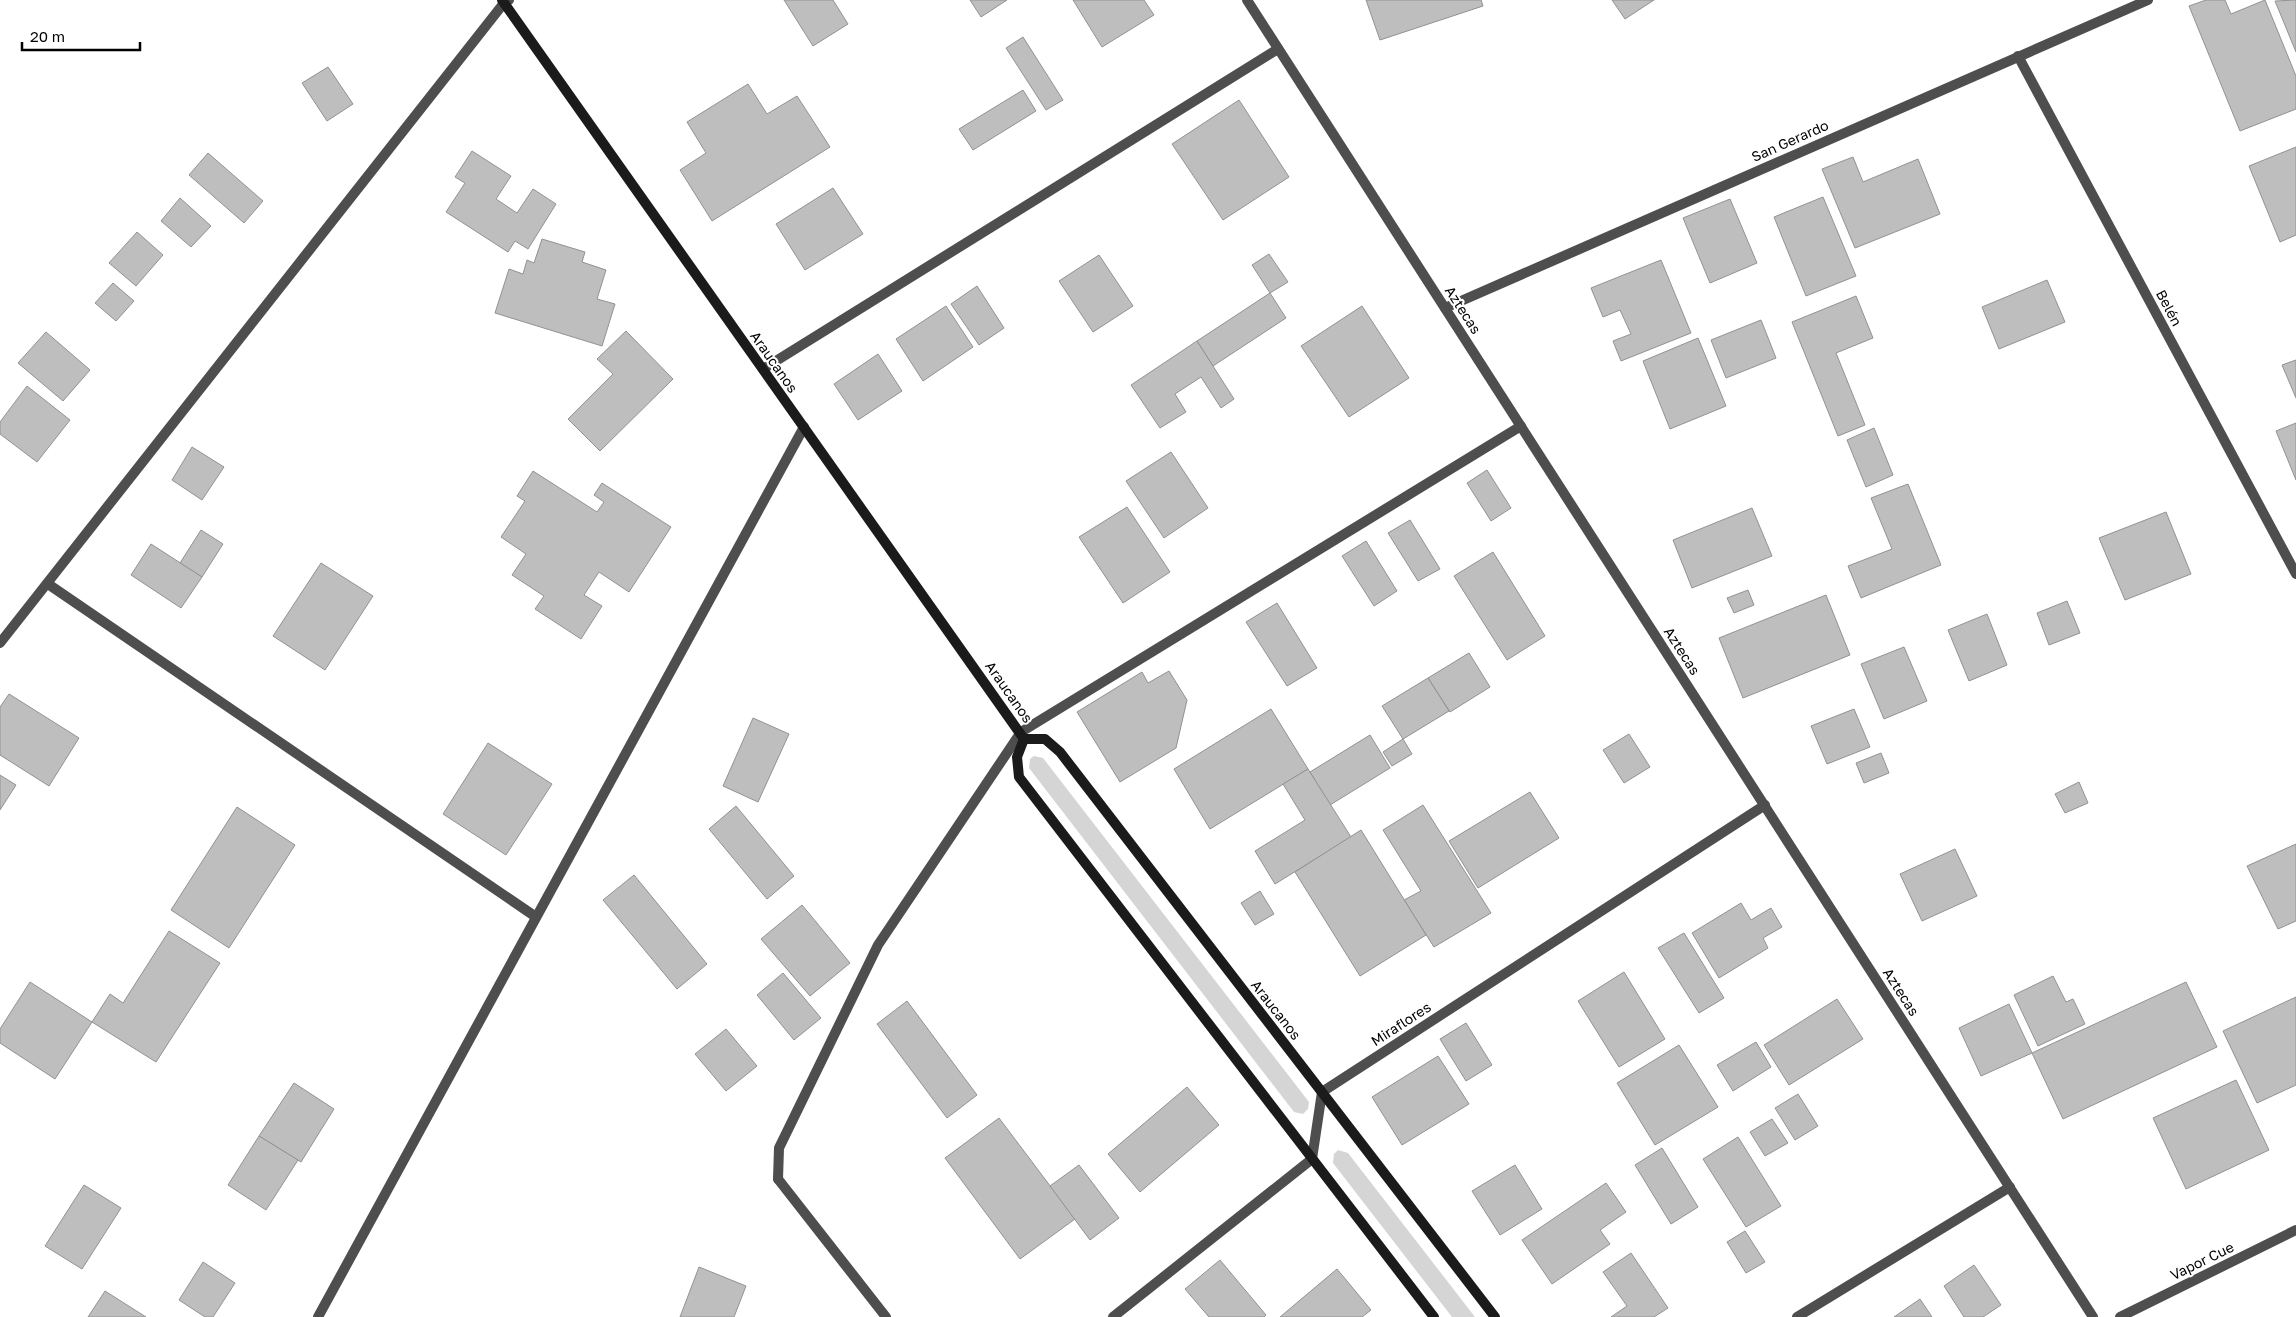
<svg xmlns="http://www.w3.org/2000/svg" width="2296" height="1317" viewBox="0 0 2296 1317" font-family="'Golos Text',sans-serif">
<style>
.green{fill:#d5d5d5}
.building{fill:#bebebe;stroke:#929292}
.lines{fill:none;stroke-linecap:round;stroke-linejoin:round}
.lane{stroke:#4e4e4e;stroke-width:10}
.street{stroke:#4e4e4e;stroke-width:10}
.secondary{stroke:#1b1b1b;stroke-width:10}
.labels{text-anchor:middle;stroke-width:4;stroke-linejoin:round;paint-order:stroke}
.street-label{font-size:14px;fill:#000;stroke:#fff}
</style>
<rect width="100%" height="100%" fill="#fff"/>
<!-- green -->
<g class="green">
<path d="M 1034,756 L 1043,758 L 1309,1102 L 1308,1109 L 1303,1114 L 1294,1112 L 1029,768 L 1030,759 Z"/>
<path d="M 1338,1150 L 1348,1153 L 1475,1317 L 1452,1317 L 1333,1163 L 1334,1154 Z"/>
</g>
<!-- building -->
<g class="building">
<path d="M 784,0 L 833,0 L 848,24 L 813,46 Z"/>
<path d="M 970,0 L 1007,0 L 981,17 Z"/>
<path d="M 1073,0 L 1144,0 L 1154,15 L 1102,47 Z"/>
<path d="M 1366,0 L 1481,0 L 1483,6 L 1380,40 Z"/>
<path d="M 1612,0 L 1654,0 L 1625,19 Z"/>
<path d="M 2206,0 L 2225,0 L 2231,14 L 2265,0 L 2296,76 L 2296,109 L 2240,131 L 2189,6 Z"/>
<path d="M 2296,0 L 2296,52 L 2275,1 Z"/>
<path d="M 1023,37 L 1063,100 L 1046,110 L 1006,48 Z"/>
<path d="M 328,67 L 353,104 L 327,121 L 302,83 Z"/>
<path d="M 748,84 L 767,114 L 797,96 L 830,147 L 712,221 L 680,170 L 706,153 L 687,122 Z"/>
<path d="M 1023,90 L 1036,111 L 973,150 L 959,129 Z"/>
<path d="M 1239,100 L 1289,177 L 1223,220 L 1172,144 Z"/>
<path d="M 2296,147 L 2296,235 L 2280,242 L 2249,166 Z"/>
<path d="M 472,151 L 511,176 L 496,199 L 517,213 L 533,189 L 556,204 L 528,249 L 515,241 L 508,252 L 446,212 L 465,183 L 455,177 Z"/>
<path d="M 208,153 L 263,201 L 244,223 L 189,175 Z"/>
<path d="M 1853,157 L 1863,182 L 1918,159 L 1940,214 L 1855,248 L 1822,169 Z"/>
<path d="M 833,188 L 863,234 L 805,270 L 776,224 Z"/>
<path d="M 1823,197 L 1856,276 L 1806,296 L 1774,217 Z"/>
<path d="M 180,198 L 211,226 L 191,247 L 161,221 Z"/>
<path d="M 1730,199 L 1757,263 L 1710,283 L 1683,218 Z"/>
<path d="M 137,232 L 163,255 L 136,286 L 109,263 Z"/>
<path d="M 542,239 L 585,252 L 582,262 L 606,270 L 597,299 L 615,304 L 602,346 L 495,313 L 509,269 L 523,274 L 527,260 L 534,263 Z"/>
<path d="M 1269,254 L 1288,282 L 1270,293 L 1252,265 Z"/>
<path d="M 1099,255 L 1133,306 L 1093,332 L 1059,281 Z"/>
<path d="M 1661,260 L 1691,333 L 1621,361 L 1613,341 L 1631,334 L 1620,310 L 1603,317 L 1591,288 Z"/>
<path d="M 2047,280 L 2065,322 L 1999,349 L 1982,307 Z"/>
<path d="M 113,283 L 134,301 L 116,321 L 95,303 Z"/>
<path d="M 977,286 L 1004,328 L 979,345 L 951,304 Z"/>
<path d="M 1270,293 L 1286,318 L 1213,366 L 1197,341 Z"/>
<path d="M 1856,296 L 1873,338 L 1836,353 L 1865,425 L 1838,436 L 1792,322 Z"/>
<path d="M 946,306 L 973,347 L 923,381 L 896,339 Z"/>
<path d="M 1362,306 L 1409,378 L 1349,417 L 1301,346 Z"/>
<path d="M 1761,320 L 1776,358 L 1726,378 L 1711,340 Z"/>
<path d="M 626,331 L 673,379 L 600,451 L 568,419 L 613,374 L 597,359 Z"/>
<path d="M 46,332 L 90,370 L 63,401 L 18,363 Z"/>
<path d="M 1698,338 L 1726,406 L 1670,429 L 1643,361 Z"/>
<path d="M 1197,341 L 1234,399 L 1221,408 L 1201,377 L 1175,394 L 1186,412 L 1160,428 L 1131,385 Z"/>
<path d="M 878,354 L 902,391 L 858,420 L 834,384 Z"/>
<path d="M 2296,360 L 2296,398 L 2282,365 Z"/>
<path d="M 27,386 L 70,420 L 37,462 L 0,434 L 0,422 Z"/>
<path d="M 2296,423 L 2296,480 L 2276,431 Z"/>
<path d="M 1874,428 L 1893,475 L 1866,487 L 1847,440 Z"/>
<path d="M 192,447 L 224,467 L 202,500 L 172,480 Z"/>
<path d="M 1171,452 L 1208,508 L 1164,538 L 1126,481 Z"/>
<path d="M 1487,470 L 1511,508 L 1491,521 L 1467,483 Z"/>
<path d="M 533,471 L 597,512 L 604,502 L 594,495 L 602,483 L 671,527 L 629,592 L 599,572 L 584,595 L 602,606 L 581,639 L 535,609 L 544,596 L 512,575 L 526,554 L 501,537 L 525,501 L 517,496 Z"/>
<path d="M 1908,484 L 1941,565 L 1861,598 L 1848,566 L 1892,549 L 1871,498 Z"/>
<path d="M 1127,507 L 1170,572 L 1123,603 L 1079,537 Z"/>
<path d="M 1752,508 L 1772,556 L 1692,588 L 1673,540 Z"/>
<path d="M 2166,512 L 2191,574 L 2125,600 L 2099,538 Z"/>
<path d="M 1410,520 L 1440,569 L 1418,581 L 1388,533 Z"/>
<path d="M 201,530 L 223,544 L 202,577 L 180,563 Z"/>
<path d="M 1366,541 L 1397,591 L 1374,606 L 1342,556 Z"/>
<path d="M 151,544 L 202,577 L 181,608 L 131,575 Z"/>
<path d="M 1493,552 L 1545,636 L 1507,660 L 1454,576 Z"/>
<path d="M 321,563 L 373,596 L 325,670 L 273,636 Z"/>
<path d="M 1748,590 L 1754,605 L 1734,613 L 1727,598 Z"/>
<path d="M 1826,595 L 1850,655 L 1743,698 L 1719,638 Z"/>
<path d="M 2067,601 L 2080,633 L 2049,645 L 2037,613 Z"/>
<path d="M 1277,603 L 1317,668 L 1287,686 L 1246,622 Z"/>
<path d="M 1987,614 L 2007,665 L 1969,681 L 1948,630 Z"/>
<path d="M 1904,647 L 1927,701 L 1884,719 L 1861,664 Z"/>
<path d="M 1469,653 L 1490,687 L 1450,712 L 1428,678 Z"/>
<path d="M 1169,671 L 1187,700 L 1176,748 L 1120,782 L 1077,712 L 1142,672 L 1148,683 Z"/>
<path d="M 1428,678 L 1449,711 L 1403,739 L 1382,706 Z"/>
<path d="M 9,694 L 79,738 L 49,786 L 0,755 L 0,707 Z"/>
<path d="M 1271,709 L 1308,769 L 1210,829 L 1174,769 Z"/>
<path d="M 1854,709 L 1870,747 L 1827,764 L 1811,726 Z"/>
<path d="M 753,718 L 789,734 L 758,802 L 723,786 Z"/>
<path d="M 1629,734 L 1650,767 L 1624,783 L 1603,750 Z"/>
<path d="M 1370,735 L 1390,768 L 1330,805 L 1310,772 Z"/>
<path d="M 1403,739 L 1412,754 L 1392,766 L 1383,752 Z"/>
<path d="M 488,743 L 552,784 L 506,855 L 443,814 Z"/>
<path d="M 1881,753 L 1889,773 L 1864,783 L 1856,763 Z"/>
<path d="M 1308,769 L 1351,837 L 1275,884 L 1255,851 L 1305,820 L 1283,784 Z"/>
<path d="M 0,775 L 16,785 L 0,810 Z"/>
<path d="M 2079,782 L 2088,803 L 2065,813 L 2055,794 Z"/>
<path d="M 1530,792 L 1559,838 L 1478,888 L 1449,841 Z"/>
<path d="M 1423,805 L 1491,913 L 1434,947 L 1404,900 L 1421,891 L 1383,830 Z"/>
<path d="M 736,806 L 794,876 L 767,899 L 709,829 Z"/>
<path d="M 237,807 L 295,845 L 229,948 L 171,910 Z"/>
<path d="M 1361,830 L 1426,935 L 1360,976 L 1295,872 Z"/>
<path d="M 2296,844 L 2296,921 L 2278,929 L 2247,866 Z"/>
<path d="M 1955,849 L 1977,896 L 1922,921 L 1900,874 Z"/>
<path d="M 634,875 L 707,964 L 677,989 L 603,900 Z"/>
<path d="M 1260,891 L 1274,914 L 1255,925 L 1241,903 Z"/>
<path d="M 1741,903 L 1751,920 L 1771,908 L 1782,927 L 1763,938 L 1768,948 L 1719,978 L 1692,933 Z"/>
<path d="M 802,905 L 850,963 L 810,996 L 761,939 Z"/>
<path d="M 169,931 L 220,963 L 156,1062 L 92,1022 L 110,994 L 123,1003 Z"/>
<path d="M 1684,933 L 1724,998 L 1699,1013 L 1658,948 Z"/>
<path d="M 1624,972 L 1665,1039 L 1619,1067 L 1578,1001 Z"/>
<path d="M 783,973 L 821,1018 L 794,1040 L 757,995 Z"/>
<path d="M 2053,976 L 2066,1002 L 2073,999 L 2085,1024 L 2038,1046 L 2014,995 Z"/>
<path d="M 30,982 L 92,1022 L 55,1079 L 0,1043 L 0,1029 Z"/>
<path d="M 2186,982 L 2217,1047 L 2063,1119 L 2032,1053 Z"/>
<path d="M 2296,997 L 2296,1085 L 2257,1103 L 2223,1031 Z"/>
<path d="M 1837,999 L 1863,1039 L 1789,1085 L 1764,1045 Z"/>
<path d="M 907,1001 L 977,1095 L 947,1118 L 877,1024 Z"/>
<path d="M 2009,1004 L 2032,1053 L 1981,1076 L 1959,1028 Z"/>
<path d="M 1466,1023 L 1492,1065 L 1466,1081 L 1440,1039 Z"/>
<path d="M 726,1029 L 757,1066 L 726,1091 L 695,1054 Z"/>
<path d="M 1756,1042 L 1771,1067 L 1733,1091 L 1717,1065 Z"/>
<path d="M 1679,1045 L 1718,1107 L 1655,1145 L 1617,1083 Z"/>
<path d="M 1438,1056 L 1469,1104 L 1402,1145 L 1372,1097 Z"/>
<path d="M 2236,1080 L 2269,1150 L 2186,1189 L 2153,1118 Z"/>
<path d="M 294,1083 L 334,1109 L 301,1162 L 259,1136 Z"/>
<path d="M 1187,1087 L 1219,1125 L 1140,1192 L 1108,1154 Z"/>
<path d="M 1798,1094 L 1818,1126 L 1795,1140 L 1775,1108 Z"/>
<path d="M 999,1118 L 1075,1219 L 1020,1259 L 945,1158 Z"/>
<path d="M 1772,1119 L 1788,1143 L 1765,1156 L 1750,1132 Z"/>
<path d="M 259,1136 L 298,1160 L 266,1210 L 228,1185 Z"/>
<path d="M 1738,1137 L 1781,1206 L 1746,1227 L 1703,1159 Z"/>
<path d="M 1662,1148 L 1698,1207 L 1671,1224 L 1635,1165 Z"/>
<path d="M 1079,1165 L 1119,1218 L 1090,1240 L 1050,1186 Z"/>
<path d="M 1515,1165 L 1542,1209 L 1500,1235 L 1472,1191 Z"/>
<path d="M 1606,1183 L 1626,1212 L 1600,1230 L 1610,1244 L 1552,1284 L 1522,1240 Z"/>
<path d="M 84,1185 L 121,1208 L 82,1269 L 45,1246 Z"/>
<path d="M 1745,1231 L 1765,1262 L 1746,1273 L 1727,1242 Z"/>
<path d="M 1631,1253 L 1668,1308 L 1654,1317 L 1611,1317 L 1627,1306 L 1603,1272 Z"/>
<path d="M 1220,1260 L 1266,1315 L 1264,1317 L 1209,1317 L 1185,1289 Z"/>
<path d="M 203,1262 L 235,1283 L 213,1317 L 205,1317 L 179,1300 Z"/>
<path d="M 1974,1265 L 2001,1305 L 1983,1317 L 1964,1317 L 1944,1286 Z"/>
<path d="M 699,1267 L 746,1286 L 734,1317 L 680,1317 Z"/>
<path d="M 1337,1269 L 1371,1310 L 1362,1317 L 1280,1317 Z"/>
<path d="M 105,1291 L 146,1317 L 88,1317 Z"/>
<path d="M 1920,1299 L 1932,1317 L 1894,1317 Z"/>
</g>
<g class="lines">
<!-- lane -->
<path class="lane" d="M 778,1179 L 779,1148 L 878,945 L 1021,732"/>
<!-- street -->
<g class="street">
<path d="M 1247,0 L 2093,1317"/>
<path d="M 2018,56 L 2296,574"/>
<path d="M 1445,308 L 2148,0"/>
<path d="M 763,369 L 1278,49"/>
<path d="M 48,584 L 536,917"/>
<path d="M 0,643 L 504,3 L 509,0"/>
<path d="M 1021,732 L 1521,426"/>
<path d="M 778,1179 L 886,1317"/>
<path d="M 318,1317 L 804,427"/>
<path d="M 1113,1317 L 1312,1159 L 1322,1092 L 1765,805"/>
<path d="M 1797,1317 L 2010,1187"/>
<path d="M 2120,1317 L 2296,1230"/>
</g>
<!-- secondary -->
<g class="secondary">
<path d="M 502,0 L 1024,739"/>
<path d="M 1024,739 L 1045,739 L 1060,752 L 1495,1317"/>
<path d="M 1024,739 L 1017,757 L 1019,777 L 1434,1317"/>
</g>
</g>
<g class="labels">
<!-- street labels -->
<g class="street-label">
<text transform="translate(1790 141) rotate(-24)" y="5">San Gerardo</text>
<text transform="translate(2169 308) rotate(62)" y="5">Belén</text>
<text transform="translate(1463 310) rotate(57)" y="5">Aztecas</text>
<text transform="translate(774 362) rotate(55)" y="5">Araucanos</text>
<text transform="translate(1682 651) rotate(57)" y="5">Aztecas</text>
<text transform="translate(1009 692) rotate(55)" y="5">Araucanos</text>
<text transform="translate(1901 992) rotate(57)" y="5">Aztecas</text>
<text transform="translate(1276 1010) rotate(52)" y="5">Araucanos</text>
<text transform="translate(1401 1024) rotate(-33)" y="5">Miraflores</text>
<text transform="translate(2202 1261) rotate(-26)" y="5">Vapor Cue</text>
</g>
</g>
<!-- scale -->
<path d="M22 42v8h118v-8" fill="none" stroke="#000000" stroke-width="2.5"/>
<text x="30" y="42" font-size="15" fill="#000000" stroke="#ffffff" stroke-width="4" paint-order="stroke">20 m</text>
</svg>
